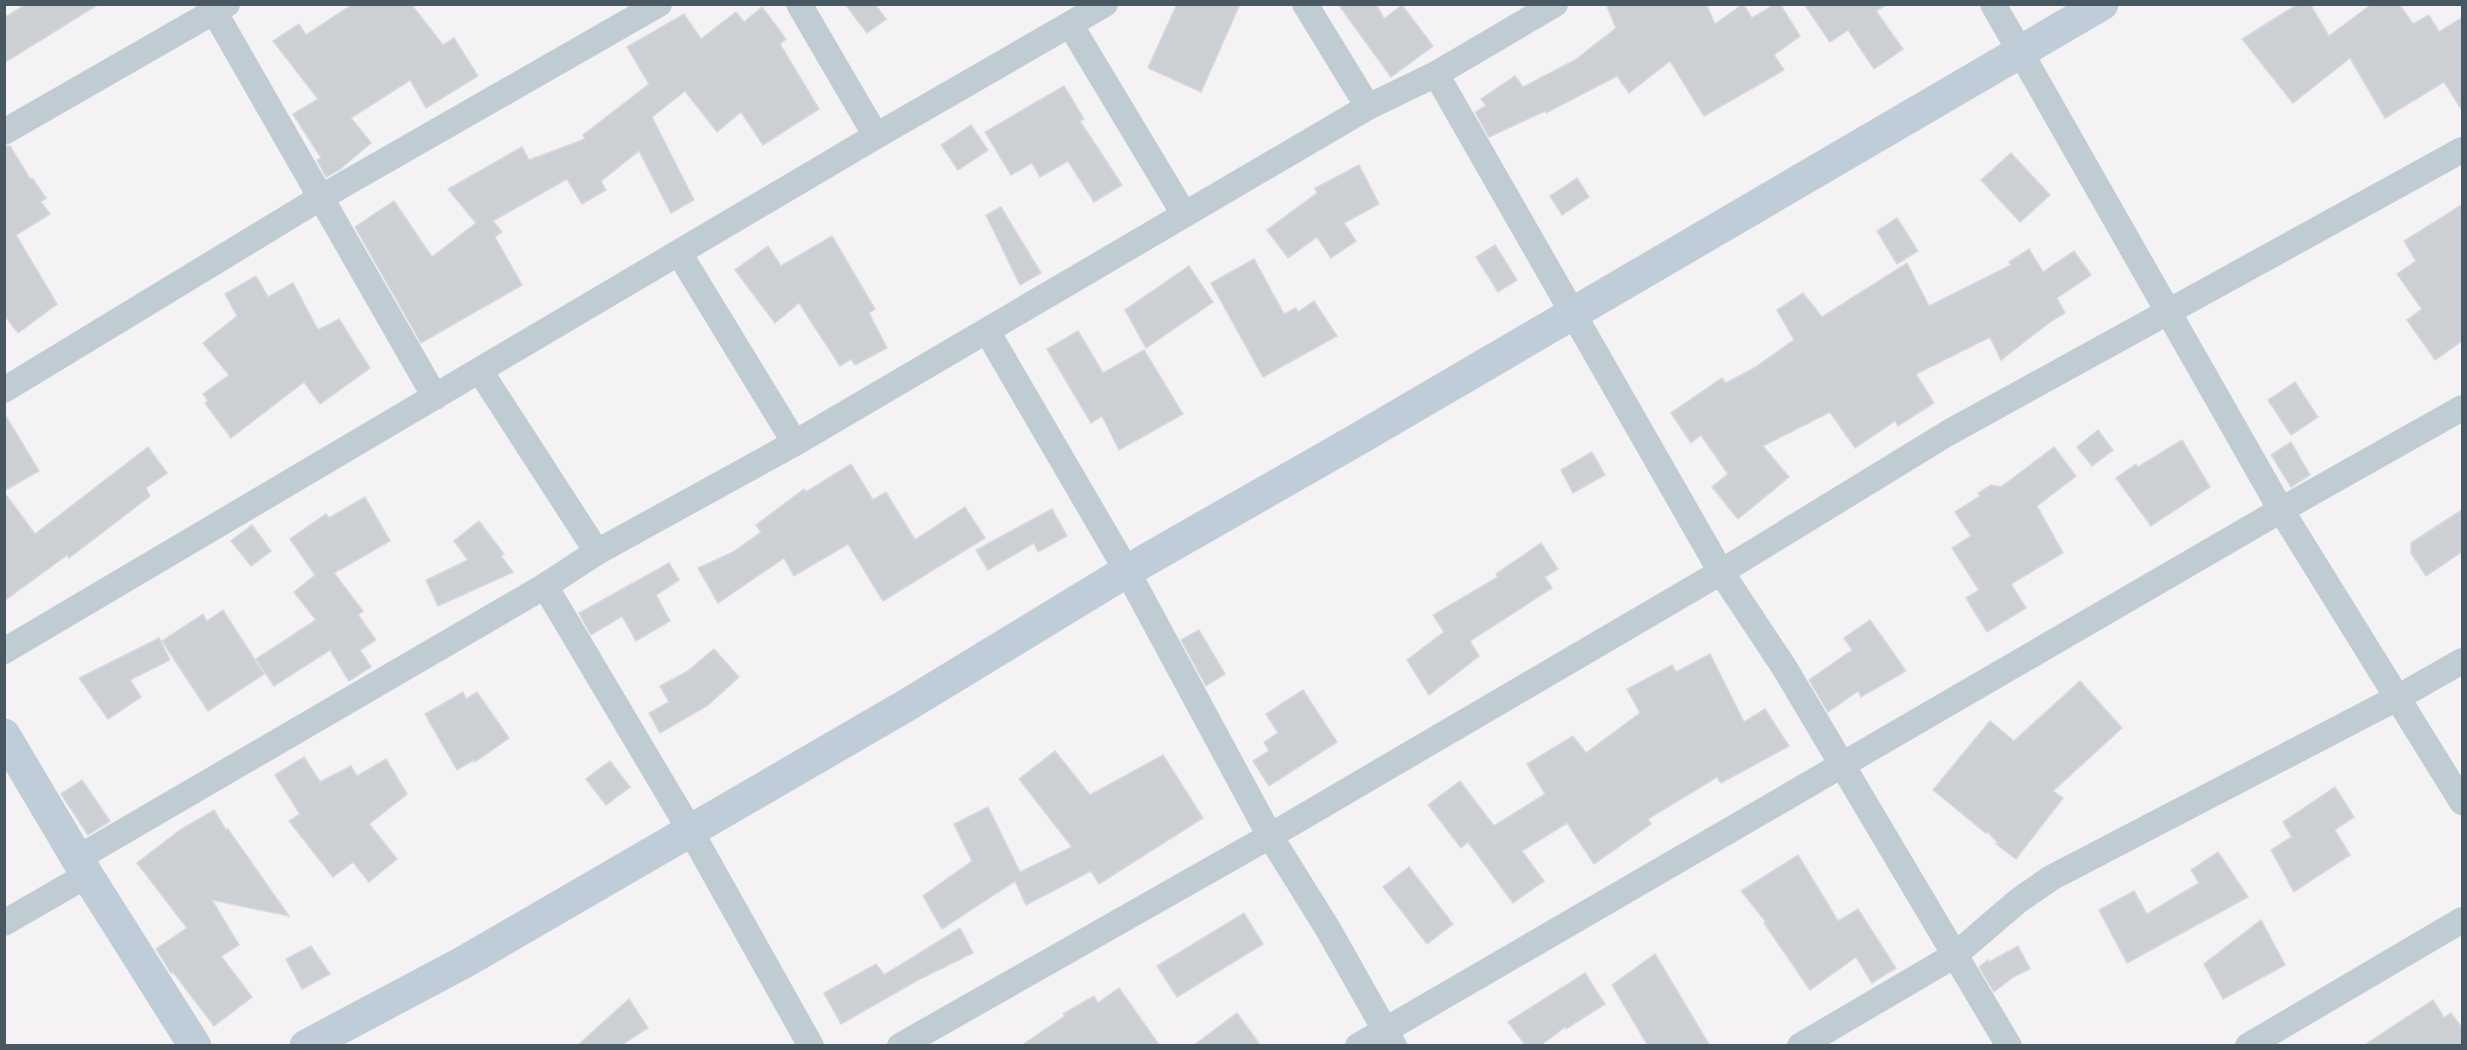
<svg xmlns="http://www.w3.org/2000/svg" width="2467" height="1050" viewBox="0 0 2467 1050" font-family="Karla,sans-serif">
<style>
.building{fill:#ccd0d5;stroke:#d6d9de;stroke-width:1.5}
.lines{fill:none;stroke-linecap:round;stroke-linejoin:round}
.street{stroke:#bfccd3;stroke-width:26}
.secondary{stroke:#bfcdd8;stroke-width:33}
</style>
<rect width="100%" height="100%" fill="#f5f2f3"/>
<!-- building -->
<g class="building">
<path d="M 26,4 L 99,4 L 4,63 L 4,18 Z"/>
<path d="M 353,4 L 411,4 L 443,45 L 454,38 L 478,76 L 426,108 L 410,80 L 351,118 L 371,143 L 339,170 L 326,177 L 317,160 L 321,158 L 293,114 L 318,99 L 273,41 L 299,24 L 306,35 Z"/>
<path d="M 845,4 L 875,4 L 886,19 L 867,33 Z"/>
<path d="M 1177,4 L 1240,4 L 1201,92 L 1148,68 Z"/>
<path d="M 1338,4 L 1376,4 L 1384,19 L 1402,5 L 1433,46 L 1391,77 Z"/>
<path d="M 1606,4 L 1706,4 L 1715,24 L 1743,4 L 1752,18 L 1775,4 L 1780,4 L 1800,36 L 1774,55 L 1784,70 L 1704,116 L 1670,61 L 1629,93 L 1617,76 L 1546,113 L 1545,111 L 1489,137 L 1475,112 L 1486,106 L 1481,99 L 1515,76 L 1523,87 L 1575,60 L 1616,28 Z"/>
<path d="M 1804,4 L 1887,4 L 1876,11 L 1903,49 L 1874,69 L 1848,30 L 1830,42 Z"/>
<path d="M 2298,4 L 2310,4 L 2329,36 L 2372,4 L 2399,4 L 2413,24 L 2429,15 L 2439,32 L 2463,17 L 2463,112 L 2444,82 L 2385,118 L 2350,58 L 2293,103 L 2242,39 Z"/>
<path d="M 762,7 L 786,39 L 780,44 L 819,109 L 763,145 L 741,112 L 717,132 L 685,91 L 652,117 L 694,200 L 671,213 L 639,151 L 601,181 L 606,190 L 582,204 L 567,179 L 493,221 L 502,232 L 495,237 L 522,285 L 421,343 L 355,227 L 394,201 L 432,257 L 476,223 L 448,189 L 522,147 L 529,160 L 585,139 L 583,135 L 649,84 L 627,47 L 684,14 L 701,39 L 736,12 L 744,22 Z"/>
<path d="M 1064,86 L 1084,119 L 1080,121 L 1122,185 L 1094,202 L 1068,161 L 1040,177 L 1032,163 L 1011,175 L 985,132 Z"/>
<path d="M 971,125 L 988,150 L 958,170 L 941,145 Z"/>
<path d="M 10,146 L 30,179 L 32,178 L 46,198 L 41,202 L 50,214 L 16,235 L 57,304 L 18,333 L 4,315 L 4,147 Z"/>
<path d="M 2011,153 L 2050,195 L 2020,222 L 1981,180 Z"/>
<path d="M 1359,165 L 1379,204 L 1344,223 L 1356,241 L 1331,258 L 1317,237 L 1288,258 L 1267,230 L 1317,193 L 1315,188 Z"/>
<path d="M 1577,178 L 1589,197 L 1562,215 L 1550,196 Z"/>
<path d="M 2463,204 L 2463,340 L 2435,360 L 2407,320 L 2422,309 L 2397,274 L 2416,261 L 2404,241 Z"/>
<path d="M 1001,207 L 1041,273 L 1020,285 L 986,215 Z"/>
<path d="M 1897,218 L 1918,251 L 1897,264 L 1877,231 Z"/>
<path d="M 832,236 L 875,309 L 869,313 L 887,348 L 855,365 L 851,359 L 840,366 L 799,303 L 775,323 L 735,270 L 768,246 L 781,266 Z"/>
<path d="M 1495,245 L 1517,280 L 1498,292 L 1476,257 Z"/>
<path d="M 2029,249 L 2043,272 L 2074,251 L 2091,275 L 2057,298 L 2065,313 L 2050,322 L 2001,360 L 1990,337 L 1916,374 L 1934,403 L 1898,426 L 1895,421 L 1855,448 L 1830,412 L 1763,446 L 1789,477 L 1738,519 L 1712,487 L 1728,474 L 1701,435 L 1691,443 L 1671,413 L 1722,378 L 1726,383 L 1754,368 L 1794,340 L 1777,310 L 1803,293 L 1822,317 L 1907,263 L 1929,306 L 2011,265 L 2009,262 Z"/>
<path d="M 1254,259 L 1284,314 L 1296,308 L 1298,312 L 1314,301 L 1337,336 L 1263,377 L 1211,283 Z"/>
<path d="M 1189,266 L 1213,302 L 1146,348 L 1125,310 Z"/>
<path d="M 256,276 L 268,297 L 293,283 L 318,330 L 339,319 L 370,368 L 320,404 L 304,382 L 231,438 L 205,403 L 208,401 L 203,394 L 229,375 L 203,343 L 237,316 L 225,294 Z"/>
<path d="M 1078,331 L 1103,373 L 1144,350 L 1183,414 L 1119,450 L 1102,416 L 1091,423 L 1047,349 Z"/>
<path d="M 2295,382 L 2318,417 L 2291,435 L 2268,400 Z"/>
<path d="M 4,413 L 39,471 L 4,491 Z"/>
<path d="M 2098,430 L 2113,450 L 2092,466 L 2077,447 Z"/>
<path d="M 2182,440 L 2210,487 L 2151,526 L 2116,478 L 2136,464 L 2138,467 Z"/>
<path d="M 2291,442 L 2310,475 L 2291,487 L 2271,455 Z"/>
<path d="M 148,447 L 167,473 L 146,488 L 150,496 L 69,558 L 67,555 L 4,601 L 4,492 L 35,534 Z"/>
<path d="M 2054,447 L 2076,476 L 2037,506 L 2063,553 L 2011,584 L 2026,608 L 1987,632 L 1966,598 L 1979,590 L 1952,548 L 1971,536 L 1955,512 L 1980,496 L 1978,493 L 1991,485 L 2001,487 Z"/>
<path d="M 1592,452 L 1605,475 L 1573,493 L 1561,470 Z"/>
<path d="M 851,464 L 873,500 L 886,492 L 915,540 L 965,507 L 985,538 L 883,601 L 848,544 L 794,576 L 784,558 L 718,603 L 698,568 L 733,552 L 761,532 L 756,525 L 804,489 L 806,492 Z"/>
<path d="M 365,497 L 390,541 L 334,573 L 363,611 L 358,615 L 376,640 L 360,650 L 371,667 L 349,681 L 330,650 L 274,686 L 256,659 L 316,620 L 294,592 L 315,575 L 290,539 L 326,514 L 329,518 Z"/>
<path d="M 1052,509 L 1067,536 L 1038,552 L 1034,543 L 988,570 L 976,550 Z"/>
<path d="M 2463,509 L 2463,551 L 2426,576 L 2411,553 L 2411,543 Z"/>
<path d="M 479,521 L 504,554 L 501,556 L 513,572 L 438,606 L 426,580 L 468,560 L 454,541 Z"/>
<path d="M 252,525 L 271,551 L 251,566 L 231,541 Z"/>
<path d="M 1541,543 L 1558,569 L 1545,577 L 1552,588 L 1470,641 L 1479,656 L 1429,695 L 1407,660 L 1444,632 L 1433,615 L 1498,577 L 1496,574 Z"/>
<path d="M 669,563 L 679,580 L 656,595 L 670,621 L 636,641 L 622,616 L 591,635 L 579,613 Z"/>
<path d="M 223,610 L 264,674 L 208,711 L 162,641 L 203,614 L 207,621 Z"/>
<path d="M 1870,620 L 1906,671 L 1861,697 L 1858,691 L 1828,712 L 1809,680 L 1852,650 L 1844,638 Z"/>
<path d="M 1199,630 L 1225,674 L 1206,686 L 1181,640 Z"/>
<path d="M 159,638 L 170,660 L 130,680 L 141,697 L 108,719 L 79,678 Z"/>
<path d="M 714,649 L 739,677 L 707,706 L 660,733 L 649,713 L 669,702 L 660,686 L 688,671 Z"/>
<path d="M 1710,654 L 1744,722 L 1765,709 L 1789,746 L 1721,783 L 1717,777 L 1648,819 L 1651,824 L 1594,864 L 1567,823 L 1522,851 L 1544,881 L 1513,903 L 1468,842 L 1461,848 L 1428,805 L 1460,781 L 1494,826 L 1545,794 L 1527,764 L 1573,736 L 1586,753 L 1640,713 L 1627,689 L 1672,665 L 1676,672 Z"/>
<path d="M 2080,681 L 2122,728 L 2053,791 L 2063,798 L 2016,859 L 1996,844 L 1998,843 L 1988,832 L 1986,833 L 1933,790 L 1990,721 L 2014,741 Z"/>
<path d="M 1303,690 L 1337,742 L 1269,786 L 1253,761 L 1269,751 L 1264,742 L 1278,733 L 1266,714 Z"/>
<path d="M 463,692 L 466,699 L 477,692 L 509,738 L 475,762 L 474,760 L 457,770 L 425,714 Z"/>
<path d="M 1055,751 L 1090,795 L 1163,755 L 1203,818 L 1099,884 L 1091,871 L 1026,905 L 1015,881 L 942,929 L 923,896 L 972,861 L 954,824 L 988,807 L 1020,872 L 1072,847 L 1019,779 Z"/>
<path d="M 304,757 L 320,782 L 351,766 L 357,776 L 386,759 L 407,794 L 369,824 L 397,859 L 369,882 L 353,862 L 333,877 L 289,821 L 300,814 L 275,775 Z"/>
<path d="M 610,761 L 630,787 L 606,805 L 586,779 Z"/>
<path d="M 82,780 L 110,821 L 88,835 L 61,794 Z"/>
<path d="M 2335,787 L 2354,817 L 2335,830 L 2350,855 L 2294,892 L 2271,850 L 2292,837 L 2283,822 Z"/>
<path d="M 214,810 L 226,830 L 228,829 L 289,916 L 212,900 L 239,945 L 221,956 L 252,997 L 214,1026 L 173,972 L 171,973 L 156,949 L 187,928 L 137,863 L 180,830 Z"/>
<path d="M 2218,852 L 2248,897 L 2127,963 L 2099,910 L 2134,891 L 2147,914 L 2199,883 L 2191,870 Z"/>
<path d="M 1798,855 L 1838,921 L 1858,909 L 1896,968 L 1872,983 L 1856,957 L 1810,990 L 1764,923 L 1766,922 L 1741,891 Z"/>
<path d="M 1409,867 L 1453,924 L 1427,944 L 1383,887 Z"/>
<path d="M 1244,913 L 1263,944 L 1177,997 L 1157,966 Z"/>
<path d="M 2261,920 L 2285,965 L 2223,999 L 2204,964 Z"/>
<path d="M 960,928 L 973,953 L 918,980 L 841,1024 L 824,993 L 876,964 L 884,975 Z"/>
<path d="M 311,946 L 330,974 L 302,989 L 286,959 Z"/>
<path d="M 2018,946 L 2030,969 L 2013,977 L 1994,992 L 1979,967 L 1988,960 L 1989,962 Z"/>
<path d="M 1655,954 L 1710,1046 L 1648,1046 L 1612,985 Z"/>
<path d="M 1585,973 L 1605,1004 L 1566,1029 L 1565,1027 L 1540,1046 L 1526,1046 L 1508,1022 Z"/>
<path d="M 1119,988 L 1160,1046 L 1021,1046 L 1065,1016 L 1063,1014 L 1094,996 L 1098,1003 Z"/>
<path d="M 629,999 L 648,1028 L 620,1046 L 577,1046 Z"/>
<path d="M 2433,1000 L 2444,1018 L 2451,1013 L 2463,1029 L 2463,1046 L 2363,1046 Z"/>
<path d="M 1237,1013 L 1261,1046 L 1193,1046 Z"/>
</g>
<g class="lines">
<!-- street -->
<g class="street">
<path d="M 210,4 L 435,397"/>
<path d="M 799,4 L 876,136"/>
<path d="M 1305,4 L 1368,107"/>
<path d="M 1993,4 L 2281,510 L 2462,802"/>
<path d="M 1071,26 L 1184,214"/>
<path d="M 1436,74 L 1721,572 L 1784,667 L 2009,1046"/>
<path d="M 4,132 L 227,4"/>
<path d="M 679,253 L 795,443"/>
<path d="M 987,331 L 1127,571 L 1270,836 L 1328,929 L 1394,1046"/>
<path d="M 480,371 L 597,552"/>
<path d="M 4,390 L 320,198 L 659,4"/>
<path d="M 545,586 L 690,830 L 811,1046"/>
<path d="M 4,651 L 876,136 L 1105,4"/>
<path d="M 78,858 L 545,586 L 597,552 L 795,443 L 1368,107 L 1436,74 L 1555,4"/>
<path d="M 4,923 L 87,875"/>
<path d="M 900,1046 L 1270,836 L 1721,572 L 1948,433 L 2462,150"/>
<path d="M 1358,1046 L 2281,510 L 2462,408"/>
<path d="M 1800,1046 L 1955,955 L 2018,901 L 2051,878 L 2397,698 L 2462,661"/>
<path d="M 2248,1046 L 2462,920"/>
</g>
<!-- secondary -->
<g class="secondary">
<path d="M 4,735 L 87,875 L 195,1046"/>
<path d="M 306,1046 L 464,962 L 907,705 L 1127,571 L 1353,442 L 2102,4"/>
</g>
</g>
<!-- border -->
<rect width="2467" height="1050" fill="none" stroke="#485863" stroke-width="12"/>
</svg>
